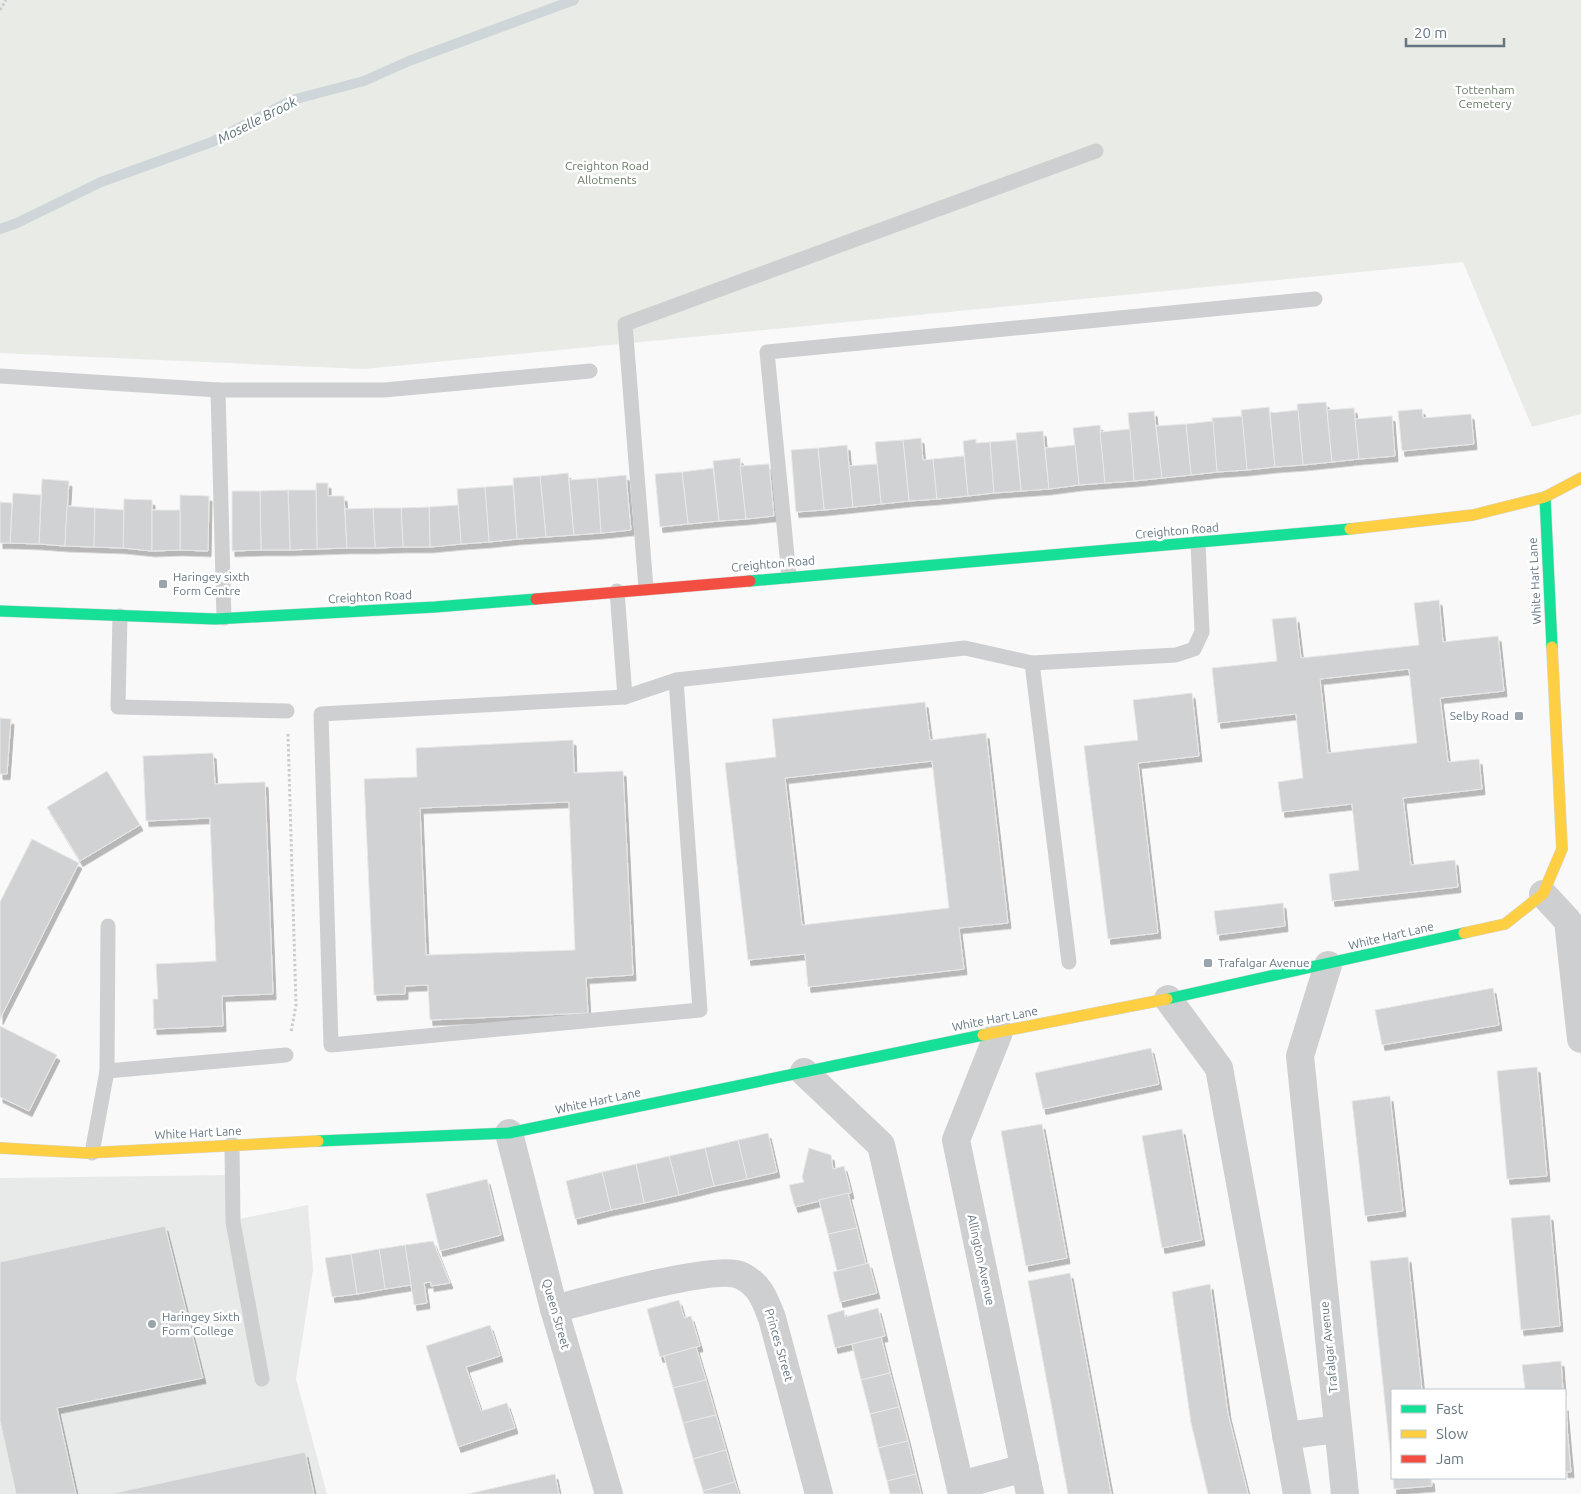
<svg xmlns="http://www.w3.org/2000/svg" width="1581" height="1494" viewBox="0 0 1581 1494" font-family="Ubuntu,sans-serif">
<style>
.built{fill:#e8e9e9}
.green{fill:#e8ebe6}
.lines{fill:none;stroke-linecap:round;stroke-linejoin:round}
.stream{stroke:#ced6d9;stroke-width:10}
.building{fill:#d0d2d3;stroke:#e8e8e8;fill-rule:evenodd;filter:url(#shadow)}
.fast-casing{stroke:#d5d6d7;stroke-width:12}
.slow-casing{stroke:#d5d6d7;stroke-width:12}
.jam-casing{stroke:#d5d6d7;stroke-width:12}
.path{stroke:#cbcccd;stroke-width:3;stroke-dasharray:2.5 2.5;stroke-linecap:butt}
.lane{stroke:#cecfd0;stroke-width:15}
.street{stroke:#cecfd0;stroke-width:28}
.fast{stroke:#16e098;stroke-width:11}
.slow{stroke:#ffcf43;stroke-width:11}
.jam{stroke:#f24e42;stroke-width:11}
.poi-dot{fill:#99a4ac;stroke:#fff;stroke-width:2}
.labels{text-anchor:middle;stroke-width:5;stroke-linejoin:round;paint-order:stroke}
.park-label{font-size:12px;fill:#687a64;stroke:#fff}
.street-label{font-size:12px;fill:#657683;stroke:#fff}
.poi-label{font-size:12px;fill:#657683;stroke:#fff;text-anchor:start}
.water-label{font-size:14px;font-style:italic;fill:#60757c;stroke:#fff}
</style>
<defs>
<filter id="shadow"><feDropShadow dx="3" dy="5.5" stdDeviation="0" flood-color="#0004"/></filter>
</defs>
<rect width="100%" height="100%" fill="#f9f9f9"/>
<!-- built -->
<path class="built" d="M 230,1175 L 239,1219 L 308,1205 L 313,1270 L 296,1379 L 327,1494 L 0,1494 L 0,1178 Z"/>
<!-- green -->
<path class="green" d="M 0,0 L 1581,0 L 1581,414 L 1532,427 L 1463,262 L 364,369 L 0,353 Z"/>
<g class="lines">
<!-- stream -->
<path class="stream" d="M 0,229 L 17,223 L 101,182 L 212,142 L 292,100 L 364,81 L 409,61 L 574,0"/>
</g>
<!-- building -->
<g class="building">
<path d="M 1326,402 L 1332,462 L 1303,465 L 1297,404 Z"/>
<path d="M 1269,407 L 1275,467 L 1247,470 L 1241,410 Z"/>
<path d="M 1354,408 L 1359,459 L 1332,462 L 1327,410 Z"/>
<path d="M 1422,409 L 1423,418 L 1471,414 L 1474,444 L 1402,451 L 1398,411 Z"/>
<path d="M 1298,410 L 1303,465 L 1275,467 L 1270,413 Z"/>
<path d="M 1154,411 L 1162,478 L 1134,481 L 1128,413 Z"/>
<path d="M 1242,416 L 1247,470 L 1217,472 L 1212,418 Z"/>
<path d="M 1392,416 L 1395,456 L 1359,459 L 1355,419 Z"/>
<path d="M 1213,421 L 1217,472 L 1191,475 L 1186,424 Z"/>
<path d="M 1186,424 L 1191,475 L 1162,478 L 1156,426 Z"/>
<path d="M 1100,425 L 1105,483 L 1079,485 L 1073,428 Z"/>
<path d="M 1130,429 L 1134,481 L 1105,483 L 1100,432 Z"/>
<path d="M 1043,431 L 1049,489 L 1021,491 L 1016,433 Z"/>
<path d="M 921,438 L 923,460 L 933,459 L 937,499 L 909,501 L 903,440 Z"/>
<path d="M 976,439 L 976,443 L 990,442 L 994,493 L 968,496 L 963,441 Z"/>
<path d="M 903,440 L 909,501 L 881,504 L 875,442 Z"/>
<path d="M 1016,440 L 1021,491 L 994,493 L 990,442 Z"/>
<path d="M 847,445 L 853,507 L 824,510 L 818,448 Z"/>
<path d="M 1075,445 L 1079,485 L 1049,489 L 1045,448 Z"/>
<path d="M 818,448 L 824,510 L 796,512 L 791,450 Z"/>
<path d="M 964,456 L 968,496 L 937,499 L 933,459 Z"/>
<path d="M 740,458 L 746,519 L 719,521 L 713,461 Z"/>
<path d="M 769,464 L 774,516 L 746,519 L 740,466 Z"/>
<path d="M 877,464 L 881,504 L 853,507 L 849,466 Z"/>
<path d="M 713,468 L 719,521 L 688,524 L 682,472 Z"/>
<path d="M 682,472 L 688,524 L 660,527 L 655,474 Z"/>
<path d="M 568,473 L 574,535 L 546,537 L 540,476 Z"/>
<path d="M 626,475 L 631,530 L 601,533 L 597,478 Z"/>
<path d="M 540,476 L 546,537 L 517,539 L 513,478 Z"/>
<path d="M 597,478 L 601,533 L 574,535 L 569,480 Z"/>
<path d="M 42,479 L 69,481 L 65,546 L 39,544 Z"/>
<path d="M 316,483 L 328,483 L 328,496 L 344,496 L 347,548 L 317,549 Z"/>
<path d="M 513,485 L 517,539 L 489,542 L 485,487 Z"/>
<path d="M 485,487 L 489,542 L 461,544 L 457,489 Z"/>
<path d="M 288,490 L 316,490 L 317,549 L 290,550 Z"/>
<path d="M 288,490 L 290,550 L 261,550 L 260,491 Z"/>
<path d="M 232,491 L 260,491 L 261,550 L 232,551 Z"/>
<path d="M 13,493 L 41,495 L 39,544 L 10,543 Z"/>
<path d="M 180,495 L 209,496 L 208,551 L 180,550 Z"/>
<path d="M 124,499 L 152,500 L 152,551 L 123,548 Z"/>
<path d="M 0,502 L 12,503 L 10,543 L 0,543 Z"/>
<path d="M 458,505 L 461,544 L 430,547 L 429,507 Z"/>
<path d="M 67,506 L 95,508 L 94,547 L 65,546 Z"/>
<path d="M 429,507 L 430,547 L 403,547 L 401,508 Z"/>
<path d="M 95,508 L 124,510 L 123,548 L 94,547 Z"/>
<path d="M 373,508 L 401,508 L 403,547 L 375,548 Z"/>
<path d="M 373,508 L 375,548 L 347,548 L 345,509 Z"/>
<path d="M 152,510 L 180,510 L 180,550 L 152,551 Z"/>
<path d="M 1439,600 L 1443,642 L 1498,636 L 1504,691 L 1440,698 L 1448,762 L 1479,759 L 1482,789 L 1403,798 L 1411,865 L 1455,860 L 1458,887 L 1332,901 L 1329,874 L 1359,870 L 1352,804 L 1282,812 L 1278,782 L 1303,778 L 1296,714 L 1218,723 L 1212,668 L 1277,661 L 1272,619 L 1296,617 L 1301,658 L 1419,645 L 1414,603 ZM 1409,669 L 1417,743 L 1328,753 L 1320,679 Z"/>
<path d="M 1192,693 L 1199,756 L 1138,763 L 1158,933 L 1108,939 L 1084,746 L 1138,740 L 1133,700 Z"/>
<path d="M 925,702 L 930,740 L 986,733 L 1008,923 L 959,928 L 964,969 L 808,987 L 805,954 L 748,960 L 725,763 L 776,757 L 772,719 ZM 932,761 L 949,908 L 802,925 L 785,778 Z"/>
<path d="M 0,718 L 11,719 L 7,774 L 0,774 Z"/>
<path d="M 573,740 L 574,773 L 623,771 L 633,975 L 586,978 L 588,1013 L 430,1020 L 428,985 L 405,986 L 405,994 L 374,995 L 364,779 L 417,777 L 416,748 ZM 569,802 L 575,950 L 426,955 L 420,808 Z"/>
<path d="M 213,753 L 215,784 L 265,782 L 273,994 L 222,996 L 223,1026 L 154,1029 L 153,999 L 158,999 L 156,964 L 216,961 L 210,818 L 146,821 L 143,756 Z"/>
<path d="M 107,771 L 140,825 L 80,861 L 47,807 Z"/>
<path d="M 32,839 L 79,863 L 0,1019 L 0,902 Z"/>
<path d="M 1283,903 L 1285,926 L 1217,935 L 1214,911 Z"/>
<path d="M 1493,988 L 1499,1025 L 1382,1045 L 1375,1010 Z"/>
<path d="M 0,1026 L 57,1055 L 29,1111 L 0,1097 Z"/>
<path d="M 1151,1048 L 1159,1084 L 1043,1109 L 1035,1073 Z"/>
<path d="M 1537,1067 L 1547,1176 L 1507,1179 L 1497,1071 Z"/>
<path d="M 1390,1096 L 1403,1211 L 1365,1216 L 1352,1101 Z"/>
<path d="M 1042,1124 L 1067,1258 L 1026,1266 L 1001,1131 Z"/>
<path d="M 1182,1129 L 1202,1240 L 1162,1248 L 1142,1136 Z"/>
<path d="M 768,1133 L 777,1172 L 747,1179 L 738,1140 Z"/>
<path d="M 738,1140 L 747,1179 L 714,1186 L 705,1148 Z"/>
<path d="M 705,1148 L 714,1186 L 679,1195 L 669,1156 Z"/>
<path d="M 809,1148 L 831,1155 L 833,1169 L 844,1166 L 851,1193 L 795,1207 L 789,1185 L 804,1182 L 802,1177 Z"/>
<path d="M 669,1156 L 679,1195 L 644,1203 L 636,1164 Z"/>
<path d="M 636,1164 L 644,1203 L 611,1210 L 602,1172 Z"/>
<path d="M 602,1172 L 611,1210 L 575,1219 L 566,1181 Z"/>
<path d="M 487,1179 L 501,1235 L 440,1251 L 426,1194 Z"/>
<path d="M 848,1193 L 857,1228 L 828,1234 L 819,1200 Z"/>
<path d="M 1550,1215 L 1560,1326 L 1521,1330 L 1511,1218 Z"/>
<path d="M 165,1226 L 203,1378 L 57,1408 L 76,1494 L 16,1494 L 0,1421 L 0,1262 Z"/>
<path d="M 857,1228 L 866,1264 L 837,1271 L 828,1234 Z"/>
<path d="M 433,1241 L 450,1283 L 431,1286 L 431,1282 L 424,1283 L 427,1303 L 414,1305 L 405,1245 Z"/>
<path d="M 405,1245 L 411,1285 L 385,1289 L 379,1249 Z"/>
<path d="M 379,1249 L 385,1289 L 357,1294 L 351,1254 Z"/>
<path d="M 351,1254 L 357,1294 L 332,1297 L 325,1258 Z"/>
<path d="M 1408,1257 L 1422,1390 L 1392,1390 L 1392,1470 L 1370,1261 Z"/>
<path d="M 869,1263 L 877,1293 L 840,1302 L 833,1272 Z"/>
<path d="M 1070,1273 L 1111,1494 L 1068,1494 L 1028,1281 Z"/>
<path d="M 1210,1284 L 1228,1414 L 1248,1494 L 1208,1494 L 1191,1423 L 1172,1292 Z"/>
<path d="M 679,1300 L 684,1318 L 691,1316 L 700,1346 L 660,1357 L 647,1309 Z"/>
<path d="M 878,1308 L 885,1336 L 835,1348 L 827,1315 L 844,1310 L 845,1317 Z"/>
<path d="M 490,1325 L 500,1356 L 466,1367 L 481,1411 L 507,1403 L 515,1428 L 458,1447 L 426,1346 Z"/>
<path d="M 881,1337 L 890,1373 L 861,1380 L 852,1344 Z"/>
<path d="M 696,1347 L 706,1380 L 673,1388 L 664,1356 Z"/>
<path d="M 1561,1361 L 1563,1390 L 1525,1390 L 1522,1365 Z"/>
<path d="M 890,1373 L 899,1407 L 870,1414 L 861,1380 Z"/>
<path d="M 706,1380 L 716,1415 L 683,1423 L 673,1388 Z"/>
<path d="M 1565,1405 L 1571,1472 L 1565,1472 Z"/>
<path d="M 899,1407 L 908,1441 L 878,1448 L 870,1414 Z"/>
<path d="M 716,1415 L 726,1450 L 693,1459 L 683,1423 Z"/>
<path d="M 908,1441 L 916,1474 L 887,1481 L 878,1448 Z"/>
<path d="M 726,1450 L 735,1482 L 703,1491 L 693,1459 Z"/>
<path d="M 305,1452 L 314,1494 L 110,1494 Z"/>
<path d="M 555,1474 L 559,1494 L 468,1494 Z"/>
<path d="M 916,1474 L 921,1494 L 890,1494 L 887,1481 Z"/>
<path d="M 1393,1478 L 1431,1478 L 1432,1486 L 1394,1489 Z"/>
<path d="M 735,1482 L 739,1494 L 704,1494 L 703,1491 Z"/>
</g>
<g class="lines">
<!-- fast casing -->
<g class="fast-casing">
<g id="fast">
<path d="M 1545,497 L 1552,647"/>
<path d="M 750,581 L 1350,529"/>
<path d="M 0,611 L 215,619 L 435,607 L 536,599"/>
<path d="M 1167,999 L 1464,933"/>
<path d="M 318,1141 L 509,1133 L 983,1035"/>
</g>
</g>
<!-- slow casing -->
<g class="slow-casing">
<g id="slow">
<path d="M 1350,529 L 1473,515 L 1545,497 L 1581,478"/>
<path d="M 1464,933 L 1505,924 L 1543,894 L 1562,849 L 1552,647"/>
<path d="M 983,1035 L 1167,999"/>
<path d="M 0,1148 L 86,1153 L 318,1141"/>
</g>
</g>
<!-- jam casing -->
<g class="jam-casing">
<path id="jam" d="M 536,599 L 750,581"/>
</g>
<!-- path -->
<g class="path">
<path d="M 0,10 L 6,0"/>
<path d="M 288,734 L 296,1005 L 291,1032"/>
</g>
<!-- lane -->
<g class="lane">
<path d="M 0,376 L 218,390 L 384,390 L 590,371"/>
<path d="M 218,390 L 224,618"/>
<path d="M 789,576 L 767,352 L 1315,299"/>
<path d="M 646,588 L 625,324 L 1096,151"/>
<path d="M 617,591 L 625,697"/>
<path d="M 120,616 L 118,707 L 287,711"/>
<path d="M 1032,663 L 1069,962"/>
<path d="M 676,680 L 700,1010 L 331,1045 L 321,714 L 625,697 L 676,680 L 965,648 L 1032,663 L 1176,655 L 1194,649 L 1202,632 L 1198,543"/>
<path d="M 108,926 L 107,1071 L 286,1055"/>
<path d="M 232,1144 L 233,1222 L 262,1379"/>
<path d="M 92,1153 L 107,1071"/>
</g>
<!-- street -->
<g class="street">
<path d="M 1543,894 L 1568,921 L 1581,1039"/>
<path d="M 1328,965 L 1300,1056 L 1345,1494"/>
<path d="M 1168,999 L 1219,1068 L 1297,1494"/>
<path d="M 999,1032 L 956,1140 L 1030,1494"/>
<path d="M 804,1072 L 881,1145 L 962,1494"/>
<path d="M 509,1133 L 554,1309 L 609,1494"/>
<path d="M 554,1309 C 586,1301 718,1263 742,1276 C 760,1285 765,1300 772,1318 L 819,1494"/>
<path d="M 1286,1436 L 1337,1429"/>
<path d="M 960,1485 L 1025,1468"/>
</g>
<!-- fast -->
<use href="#fast" class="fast"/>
<!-- slow -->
<use href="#slow" class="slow"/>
<!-- jam -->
<use href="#jam" class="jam"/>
</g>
<!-- markers -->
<g class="poi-dot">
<rect x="158" y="579" width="10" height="10" rx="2.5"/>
<rect x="1514" y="711" width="10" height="10" rx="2.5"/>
<rect x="1203" y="958" width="10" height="10" rx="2.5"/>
<circle cx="152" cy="1324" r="5"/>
</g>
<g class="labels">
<!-- park labels -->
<g class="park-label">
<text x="1485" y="94">Tottenham<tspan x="1485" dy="14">Cemetery</tspan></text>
<text x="607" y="170">Creighton Road<tspan x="607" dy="14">Allotments</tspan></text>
</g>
<!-- street labels -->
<g class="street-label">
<text transform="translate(1177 531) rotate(-5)" y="4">Creighton Road</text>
<text transform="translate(773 564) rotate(-5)" y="4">Creighton Road</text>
<text transform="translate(1535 581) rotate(-93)" y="4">White Hart Lane</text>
<text transform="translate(370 597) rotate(-3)" y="4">Creighton Road</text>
<text transform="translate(1391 936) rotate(-13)" y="4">White Hart Lane</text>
<text transform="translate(995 1019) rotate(-11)" y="4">White Hart Lane</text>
<text transform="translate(598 1101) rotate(-12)" y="4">White Hart Lane</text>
<text transform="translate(198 1133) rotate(-3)" y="4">White Hart Lane</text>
<text transform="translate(981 1260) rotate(78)" y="4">Allington Avenue</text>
<text transform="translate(556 1314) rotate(74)" y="4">Queen Street</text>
<text transform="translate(779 1345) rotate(74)" y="4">Princes Street</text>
<text transform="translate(1329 1347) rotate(-96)" y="4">Trafalgar Avenue</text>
</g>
<!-- poi labels -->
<g class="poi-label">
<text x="173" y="581">Haringey sixth<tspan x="173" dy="14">Form Centre</tspan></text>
<text x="1509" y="720" text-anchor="end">Selby Road</text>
<text x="1218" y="967">Trafalgar Avenue</text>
<text x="162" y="1321">Haringey Sixth<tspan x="162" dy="14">Form College</tspan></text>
</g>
<!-- water labels -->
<g class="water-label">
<text transform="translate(257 120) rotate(-27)" y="5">Moselle Brook</text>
</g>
</g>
<!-- legend -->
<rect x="1391" y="1389" width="175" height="90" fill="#ffffff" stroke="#c1c8cd"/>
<rect x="1401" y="1405" width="25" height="8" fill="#16e098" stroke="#c1c8cd"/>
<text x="1436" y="1414" font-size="15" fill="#657683">Fast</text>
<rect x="1401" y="1430" width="25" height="8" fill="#ffcf43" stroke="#c1c8cd"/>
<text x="1436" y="1439" font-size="15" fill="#657683">Slow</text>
<rect x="1401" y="1455" width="25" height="8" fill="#f24e42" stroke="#c1c8cd"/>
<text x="1436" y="1464" font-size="15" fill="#657683">Jam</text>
<!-- scale -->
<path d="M1406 38v8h98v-8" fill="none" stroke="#657683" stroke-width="2.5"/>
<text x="1414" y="38" font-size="15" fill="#657683" stroke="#ffffff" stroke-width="4" paint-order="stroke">20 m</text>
</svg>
